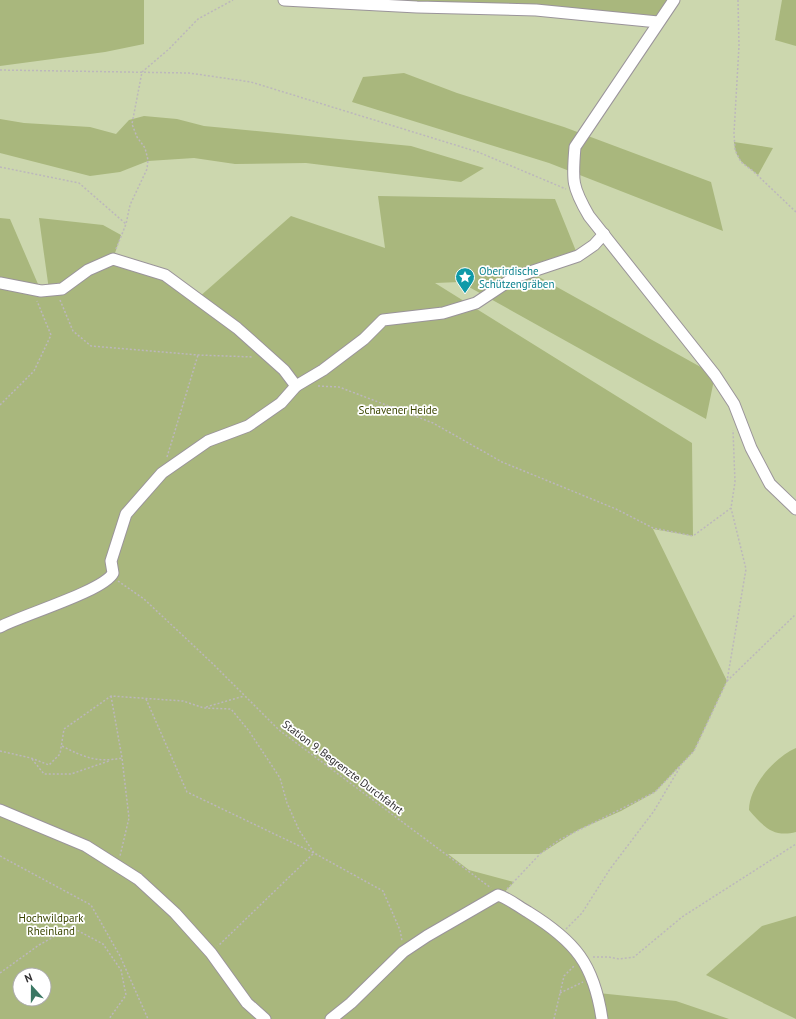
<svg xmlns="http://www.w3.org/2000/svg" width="796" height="1019" viewBox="0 0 796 1019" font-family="'PT Sans',sans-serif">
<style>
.green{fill:#ccd7ae;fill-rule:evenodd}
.forest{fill:#a9b77d;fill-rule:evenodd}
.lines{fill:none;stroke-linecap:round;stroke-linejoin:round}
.minor-casing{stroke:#9a949a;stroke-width:13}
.path{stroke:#bcb7bc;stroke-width:1.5;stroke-dasharray:2 2;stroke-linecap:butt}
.minor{stroke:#fff;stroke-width:11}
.labels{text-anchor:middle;stroke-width:3.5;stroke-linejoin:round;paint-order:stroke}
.culture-label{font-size:11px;fill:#0d838f;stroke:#fff;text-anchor:start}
.park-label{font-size:11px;fill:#3b4601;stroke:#fff}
.street-label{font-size:11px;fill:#302e30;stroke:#fff}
</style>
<rect width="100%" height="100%" fill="#faf3fa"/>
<!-- green -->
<path class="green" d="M 0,0 L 796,0 L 796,1019 L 0,1019 ZM 20,975 L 44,975 L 44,999 L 20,999 Z"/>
<!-- forest -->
<g class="forest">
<path d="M 0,0 L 144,0 L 144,44 L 105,52 L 0,66 Z"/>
<path d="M 284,0 L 674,0 L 658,22 Z"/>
<path d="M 782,0 L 796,0 L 796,46 L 775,40 Z"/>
<path d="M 404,73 L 457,93 L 564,127 L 711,182 L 723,231 L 549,163 L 352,102 L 363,77 Z"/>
<path d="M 144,116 L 177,119 L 204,126 L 411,146 L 484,168 L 461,182 L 306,163 L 235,164 L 194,158 L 148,161 L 120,172 L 90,176 L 0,153 L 0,119 L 24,123 L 90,127 L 116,134 L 129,120 Z"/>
<path d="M 734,142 L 773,148 L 758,175 C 744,163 736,162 734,142 Z"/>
<path d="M 378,196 L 555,199 L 578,256 L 530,272 L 715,375 L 706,419 L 460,282 L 435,283 L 692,443 L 693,536 L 653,529 L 727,681 L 694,751 L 655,792 L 621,811 L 578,830 L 540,854 L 448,854 L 469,870 L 514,882 L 501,896 L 560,934 L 598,993 L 676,1001 L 729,1019 L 0,1019 L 0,218 L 10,219 L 41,291 L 49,290 L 39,218 L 103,225 L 121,235 L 113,259 L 165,275 L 198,298 L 291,216 L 385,248 ZM 20,975 L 44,975 L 44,999 L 20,999 Z"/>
<path d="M 796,748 L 796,832 C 773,838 763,826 749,810 C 749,786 775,757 796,748 Z"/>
<path d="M 796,916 L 796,1019 L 706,975 L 762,926 Z"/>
</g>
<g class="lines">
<!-- minor casing -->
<g class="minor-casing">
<g id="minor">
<path d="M 284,0 L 417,7 L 536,10 L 658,22"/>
<path d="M 674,0 L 575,147 C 572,181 572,187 589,216 L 715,375 L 734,404 L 751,448 L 770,484 L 796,509"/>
<path d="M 0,283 L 41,291 L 62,289 L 88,270 L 113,259 L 165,275 L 237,328 L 284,370 L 296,386 L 281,403 L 248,426 L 208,441 L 162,473 L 126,514 L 111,561 L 113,573 C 104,591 22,615 0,627"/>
<path d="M 296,386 L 323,370 L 364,339 L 383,320 L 443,313 L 476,303 L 515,277 L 578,256 L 594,245 L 604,234"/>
<path d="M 0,810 L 86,846 L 138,879 L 175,913 L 211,953 L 247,1003 L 265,1019"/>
<path d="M 331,1019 L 351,1003 L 403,952 L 427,936 L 498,895 C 508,898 519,907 528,912 C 575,941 594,964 602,1019"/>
</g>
</g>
<!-- path -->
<g class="path">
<path d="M 738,0 L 739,46 L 734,133 L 735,150 L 741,162 L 753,171 L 796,212"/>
<path d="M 0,70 L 189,73 L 251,82 L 478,152 L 566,189"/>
<path d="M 0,167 L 79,183 L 126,224"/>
<path d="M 116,249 L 126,224 L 130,205 L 147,169 L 148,160 L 145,148 L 137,137 L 132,124 L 142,72 L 169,49 L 198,19 L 233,0"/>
<path d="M 60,300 L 73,331 L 91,346 L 198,355 L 253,357"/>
<path d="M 318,386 L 339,387 L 433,423 L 502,462 L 616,509 L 653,528 L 693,536 L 731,508 L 735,482 L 733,430"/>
<path d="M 0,405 L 34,371 L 51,335 L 37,301"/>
<path d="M 167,457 L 198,355"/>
<path d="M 118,581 L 144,599 L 212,663 L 279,730 L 491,888"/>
<path d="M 727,681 L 796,614"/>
<path d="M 111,696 L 122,758 L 129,818 L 120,856"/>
<path d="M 146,699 L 187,792 L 314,853 L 218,946"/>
<path d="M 206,707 L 244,696"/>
<path d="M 62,746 C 83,757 98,763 122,758"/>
<path d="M 0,751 L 31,758 L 49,765 L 60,754 L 64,729 L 111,696 L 183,701 L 204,708 L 231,709 L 249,731 L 280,778 L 287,803 L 299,830 L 314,853 L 383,891 L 400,930 L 402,941"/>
<path d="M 32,759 L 44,774 L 71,774 L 109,761"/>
<path d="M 0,856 L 91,905 L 120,956 L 148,1019"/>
<path d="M 507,889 L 540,854 L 559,840 L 655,792 L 694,751 L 727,681 L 746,569 L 731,508"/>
<path d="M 566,929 L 582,913 L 610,869 L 654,811 L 680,767"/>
<path d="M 593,957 L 609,957 L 619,959 L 634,957 L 682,917 L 796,844"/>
<path d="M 0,973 L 39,945 L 71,927 L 103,944 L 121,970 L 126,995 L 109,1019"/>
<path d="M 560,993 L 583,982"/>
<path d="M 554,1019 L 564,976 L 574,966"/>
</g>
<!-- minor -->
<use href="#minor" class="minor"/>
</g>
<!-- icons -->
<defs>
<g id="sight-pin" transform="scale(1)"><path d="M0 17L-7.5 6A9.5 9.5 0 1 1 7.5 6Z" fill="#0f9aa8" stroke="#fff"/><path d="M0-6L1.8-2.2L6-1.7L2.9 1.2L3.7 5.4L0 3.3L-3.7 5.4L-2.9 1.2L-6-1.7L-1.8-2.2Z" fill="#fff"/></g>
</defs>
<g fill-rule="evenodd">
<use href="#sight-pin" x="465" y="277"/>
</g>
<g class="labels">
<!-- culture labels -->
<g class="culture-label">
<text x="479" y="275">Oberirdische<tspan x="479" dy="13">Schützengräben</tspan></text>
</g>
<!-- park labels -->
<g class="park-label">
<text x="398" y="414">Schavener Heide</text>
<text x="51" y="922">Hochwildpark<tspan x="51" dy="13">Rheinland</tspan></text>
</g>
<!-- street labels -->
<g class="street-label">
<text transform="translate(343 767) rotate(37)" y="4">Station 9, Begrenzte Durchfahrt</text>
</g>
</g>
<!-- north arrow -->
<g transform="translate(32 987) rotate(339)"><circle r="19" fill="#ffffff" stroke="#acabac"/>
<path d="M0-3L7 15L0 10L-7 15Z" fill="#3a7763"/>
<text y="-6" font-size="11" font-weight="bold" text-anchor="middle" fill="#302e30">N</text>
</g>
</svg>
